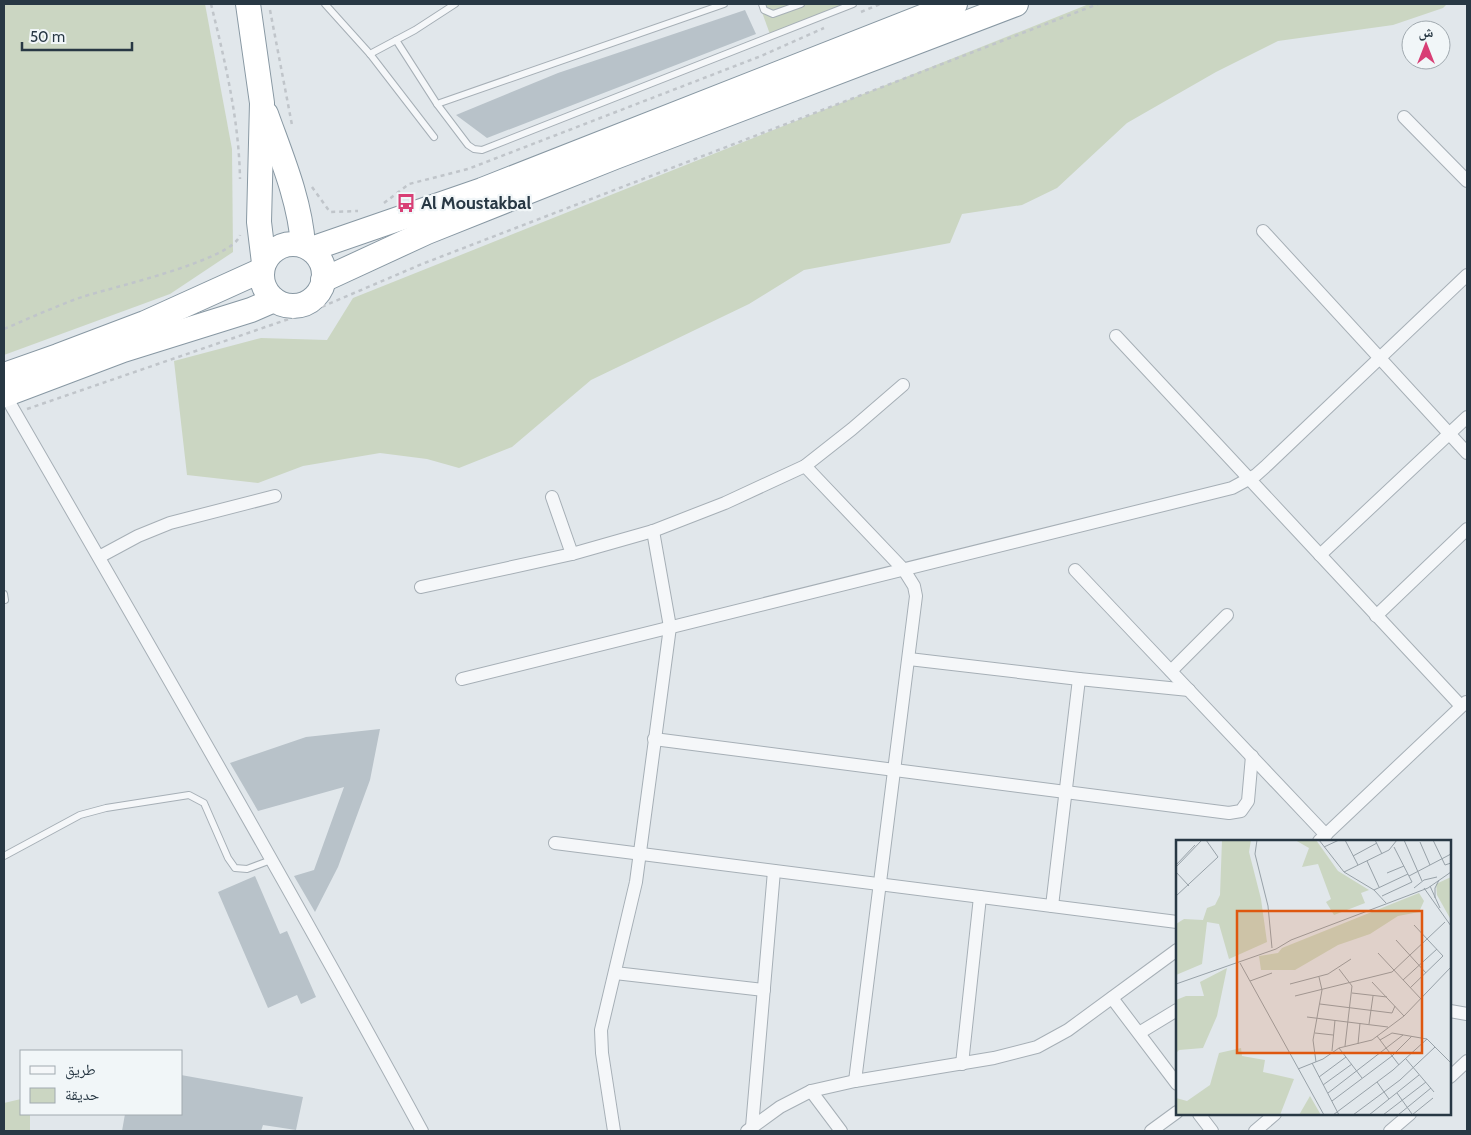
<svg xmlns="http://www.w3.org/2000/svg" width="1471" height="1135" viewBox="0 0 1471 1135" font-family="Cabin,'Noto Naskh Arabic',sans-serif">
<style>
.green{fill:#cbd6c2}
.building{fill:#b8c2c9}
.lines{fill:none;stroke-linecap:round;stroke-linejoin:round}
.lane-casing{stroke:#a6afb6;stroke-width:8}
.street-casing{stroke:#a6afb6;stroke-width:14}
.highway-casing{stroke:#8898a3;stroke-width:26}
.path{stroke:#c0c5ca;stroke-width:2.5;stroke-dasharray:4 4;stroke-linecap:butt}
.lane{stroke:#f5f7f9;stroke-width:6}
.street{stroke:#f5f7f9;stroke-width:12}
.highway{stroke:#fff;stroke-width:24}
.labels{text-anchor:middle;stroke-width:4.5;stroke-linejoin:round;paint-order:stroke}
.poi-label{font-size:18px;font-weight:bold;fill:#283844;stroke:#f1f6f8;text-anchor:start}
.inset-road{fill:none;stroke:#97a1a8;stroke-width:1}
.view{fill:#de570f;fill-opacity:0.15;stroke:#de570f;stroke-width:2.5}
.inset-edge{fill:none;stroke:#283844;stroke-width:2.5}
</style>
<rect width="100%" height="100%" fill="#e1e7eb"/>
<!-- green -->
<g class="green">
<path d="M 4,4 L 205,4 L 232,149 L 233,252 L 170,294 L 4,355 Z"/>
<path d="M 759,4 L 853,4 L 771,37 Z"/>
<path d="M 1089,4 L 1447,4 L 1443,8 L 1393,25 L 1278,41 L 1216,72 L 1127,123 L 1057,188 L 1022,205 L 962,214 L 950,243 L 804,270 L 749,304 L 591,380 L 512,447 L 459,468 L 427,459 L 380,453 L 303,466 L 258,483 L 187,475 L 174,361 L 261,338 L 327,340 L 353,298 Z"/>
<path d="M 21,1099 L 21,1114 L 30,1114 L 30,1131 L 4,1131 L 4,1103 Z"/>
</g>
<!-- building -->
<g class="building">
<path d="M 745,10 L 756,34 L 487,138 L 456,115 L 558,73 Z"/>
<path d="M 380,729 L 370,780 L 338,867 L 315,912 L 294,876 L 314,870 L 344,787 L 258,811 L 230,763 L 306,737 Z"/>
<path d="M 255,876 L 280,934 L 287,931 L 316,997 L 301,1004 L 297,995 L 268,1008 L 218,892 Z"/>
<path d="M 181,1075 L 303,1097 L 296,1130 L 263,1125 L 261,1131 L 122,1131 L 125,1114 L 181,1114 Z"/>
</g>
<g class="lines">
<!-- lane casing -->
<g class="lane-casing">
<g id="lane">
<path d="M 325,4 L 370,54 L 434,137"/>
<path d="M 762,4 L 764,10 L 773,14 L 801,4"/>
<path d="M 396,40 L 437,104 L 724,4"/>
<path d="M 370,54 L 415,30 L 455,4"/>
<path d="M 437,104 L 468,145 L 474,149 L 482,150 L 853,4"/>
<path d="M 4,594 L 5,600"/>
<path d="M 4,856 L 80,815 L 106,808 L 189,795 L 204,803 L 228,858 L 235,868 L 247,869 L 271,860"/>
</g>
</g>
<!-- street casing -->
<g class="street-casing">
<g id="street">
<path d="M 1404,117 L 1467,181"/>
<path d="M 1263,231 L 1467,453"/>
<path d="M 1116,336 L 1461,706"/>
<path d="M 5,395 C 146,639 287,883 422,1131"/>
<path d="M 805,466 L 904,570 L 914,586 L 916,596 L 855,1081"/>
<path d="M 552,497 L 572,554"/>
<path d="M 1320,555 L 1467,417"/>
<path d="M 99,557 L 138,536 L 170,523 L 275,496"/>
<path d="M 1075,570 L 1326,835"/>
<path d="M 421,587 L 572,554 L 653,531 L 725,503 L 805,466 L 852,429 L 903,385"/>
<path d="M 1376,616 L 1467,529"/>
<path d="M 909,659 L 1079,679 L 1189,690"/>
<path d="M 1171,671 L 1227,615"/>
<path d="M 462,679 L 1232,488 L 1256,475 L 1265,467 L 1467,275"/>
<path d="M 654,739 L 1229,813 L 1241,811 L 1248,801 L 1252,756"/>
<path d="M 1319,841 L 1466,702"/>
<path d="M 555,843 L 1177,922"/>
<path d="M 1052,906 L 1079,679"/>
<path d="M 615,973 L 764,990"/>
<path d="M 1112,998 L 1177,1084"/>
<path d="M 1450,1011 L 1467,1014"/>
<path d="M 1139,1033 L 1177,1010"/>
<path d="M 962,1064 L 980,897"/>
<path d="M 1450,1077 L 1467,1061"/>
<path d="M 811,1091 L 841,1131"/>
<path d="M 1199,1114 L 1212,1131"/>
<path d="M 752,1127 L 774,871"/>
<path d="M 614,1131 L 602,1053 L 601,1030 L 636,882 L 670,627 L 653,531"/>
<path d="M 747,1131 L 780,1107 L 811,1091 L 855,1081 L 994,1058 L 1037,1047 L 1068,1030 L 1177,950"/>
<path d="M 1151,1131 L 1177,1112"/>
<path d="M 1255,1131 L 1275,1114"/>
<path d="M 1390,1131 L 1410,1114"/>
</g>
</g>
<!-- highway casing -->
<g class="highway-casing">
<g id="highway">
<path d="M 248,4 L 262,103 L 259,222 L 264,263"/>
<path d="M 266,114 C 281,156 300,200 303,245"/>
<circle cx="293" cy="275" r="31"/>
<path d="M 311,249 L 482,190 L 955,4"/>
<path d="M 323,280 L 427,232 L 615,157 L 1016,4"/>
<path d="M 4,375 L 58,356 L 145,323 L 262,270"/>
<path d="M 4,395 L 123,350 L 251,310 L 274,300"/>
</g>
</g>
<!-- path -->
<g class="path">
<path d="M 211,4 C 225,61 239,120 240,179"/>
<path d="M 270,10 L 292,125"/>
<path d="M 861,12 L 880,4"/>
<path d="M 312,187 L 330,212 L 358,211"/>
<path d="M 384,203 L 409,184 L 468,169 L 761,56 L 824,28"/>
<path d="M 4,329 C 30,318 56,306 82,297 C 109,288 234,260 240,235"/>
<path d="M 27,409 L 312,311 L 422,264 L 1098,4"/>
</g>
<!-- lane -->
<use href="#lane" class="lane"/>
<!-- street -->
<use href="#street" class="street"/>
<!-- highway -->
<use href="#highway" class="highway"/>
</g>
<!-- icons -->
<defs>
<g id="bus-bare" transform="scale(1.5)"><path d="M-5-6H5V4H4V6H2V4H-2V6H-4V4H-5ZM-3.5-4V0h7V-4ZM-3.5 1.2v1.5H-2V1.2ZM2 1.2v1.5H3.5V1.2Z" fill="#d83e75" stroke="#f1f6f8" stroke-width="2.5" paint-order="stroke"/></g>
</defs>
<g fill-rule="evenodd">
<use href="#bus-bare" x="406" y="203"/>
</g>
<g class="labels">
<!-- poi labels -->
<g class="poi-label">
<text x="421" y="209">Al Moustakbal</text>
</g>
</g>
<!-- overview -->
<g transform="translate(1176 840)">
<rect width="275" height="275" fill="#e1e7eb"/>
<path d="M 46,0 L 75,0 L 73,12 L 85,59 L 91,102 L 53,119 L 43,84 L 31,82 L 26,124 L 0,135 L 0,84 L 8,79 L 27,80 L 31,68 L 39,65 L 44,55 ZM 119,0 L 140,0 L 162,31 L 193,50 L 185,53 L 189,63 L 158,75 L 150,62 L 155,59 L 142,24 L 126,27 L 133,8 ZM 275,37 L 275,80 L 261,55 L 260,44 ZM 243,53 L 248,61 L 243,72 L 222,76 L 194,94 L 162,105 L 119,130 L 85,130 L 83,116 L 102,113 L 106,108 ZM 51,128 L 41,176 L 27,208 L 3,210 L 0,213 L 0,160 L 10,156 L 28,156 L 24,142 ZM 65,208 L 66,216 L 89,220 L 87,232 L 118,239 L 104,275 L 0,275 L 0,258 L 11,261 L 34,245 L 43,213 ZM 134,256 L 145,275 L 123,275 Z" fill="#cbd6c2"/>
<path class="inset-road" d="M 81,0 L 79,14 L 92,66 L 96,108M 143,0 L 168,32 L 198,50 L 210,63M 169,0 L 182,25M 199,0 L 206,14M 228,0 L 246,41M 257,0 L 269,25 L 275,23M 244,2 L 254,25M 148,7 L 163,0M 177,16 L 201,3M 191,21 L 203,47M 0,25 L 19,5M 0,27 L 26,0M 0,32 L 13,46M 168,32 L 213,10 L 221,0M 211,33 L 228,26M 233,36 L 275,14M 254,46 L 264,68M 238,48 L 248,40 L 261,37M 248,48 L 275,86M 198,50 L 232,34M 0,56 L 42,17 L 30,0M 206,56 L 236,42 L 218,7M 259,58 L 259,48 L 263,40M 220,100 L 250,133M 202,113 L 245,159M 64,123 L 148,275M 163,129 L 176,146 L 169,206M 227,140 L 261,109M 74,141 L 96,133M 196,142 L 228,176M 0,144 L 100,109 L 115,100 L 252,48 L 275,32M 114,144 L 152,134 L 175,119M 234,148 L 267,116 L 238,85M 176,153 L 211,157M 119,156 L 216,132 L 269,82M 144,164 L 216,173 L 219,166M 131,177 L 212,187M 193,184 L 197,156M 139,193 L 157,195M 201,196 L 223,225M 204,200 L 216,193 L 251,199 L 275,223M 182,204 L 184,183M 163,208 L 186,238M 156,211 L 159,180M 230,219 L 258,252M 140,222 L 137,200 L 146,150 L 143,137M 136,223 L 163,275M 122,229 L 147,219 L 163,208 L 196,200 L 228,176 L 275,127M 143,237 L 170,217M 201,242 L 213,259M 147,245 L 176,224M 152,253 L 227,195M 221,253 L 236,274M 156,261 L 216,216 L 236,196M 157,275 L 217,230 L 251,199M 177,275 L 224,240 L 259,207M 193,275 L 243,235M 207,275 L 250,242M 222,275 L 255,248M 236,275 L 257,258"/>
<path class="view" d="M 61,71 L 246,71 L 246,213 L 61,213 Z"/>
<rect width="275" height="275" class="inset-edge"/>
</g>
<!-- border -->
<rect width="1471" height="1135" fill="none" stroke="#283844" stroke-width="10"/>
<!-- legend -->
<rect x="20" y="1050" width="162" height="65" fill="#f1f6f8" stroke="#a1aab0"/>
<rect x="30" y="1066" width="25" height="8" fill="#f5f7f9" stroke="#a1aab0"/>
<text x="65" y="1075" font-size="15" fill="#283844">طريق</text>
<rect x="30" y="1088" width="25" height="15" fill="#cbd6c2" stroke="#a1aab0"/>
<text x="65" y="1100" font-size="15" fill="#283844">حديقة</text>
<!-- north arrow -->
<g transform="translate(1426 45)"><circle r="24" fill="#f1f6f8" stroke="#a1aab0"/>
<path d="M0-4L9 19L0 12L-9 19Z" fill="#d83e75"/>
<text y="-8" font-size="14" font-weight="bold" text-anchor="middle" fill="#283844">ش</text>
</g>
<!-- scale -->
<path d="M22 42v8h110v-8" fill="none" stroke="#283844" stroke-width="2.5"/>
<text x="30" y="42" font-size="15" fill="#283844" stroke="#f1f6f8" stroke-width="4" paint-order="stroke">50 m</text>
</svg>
